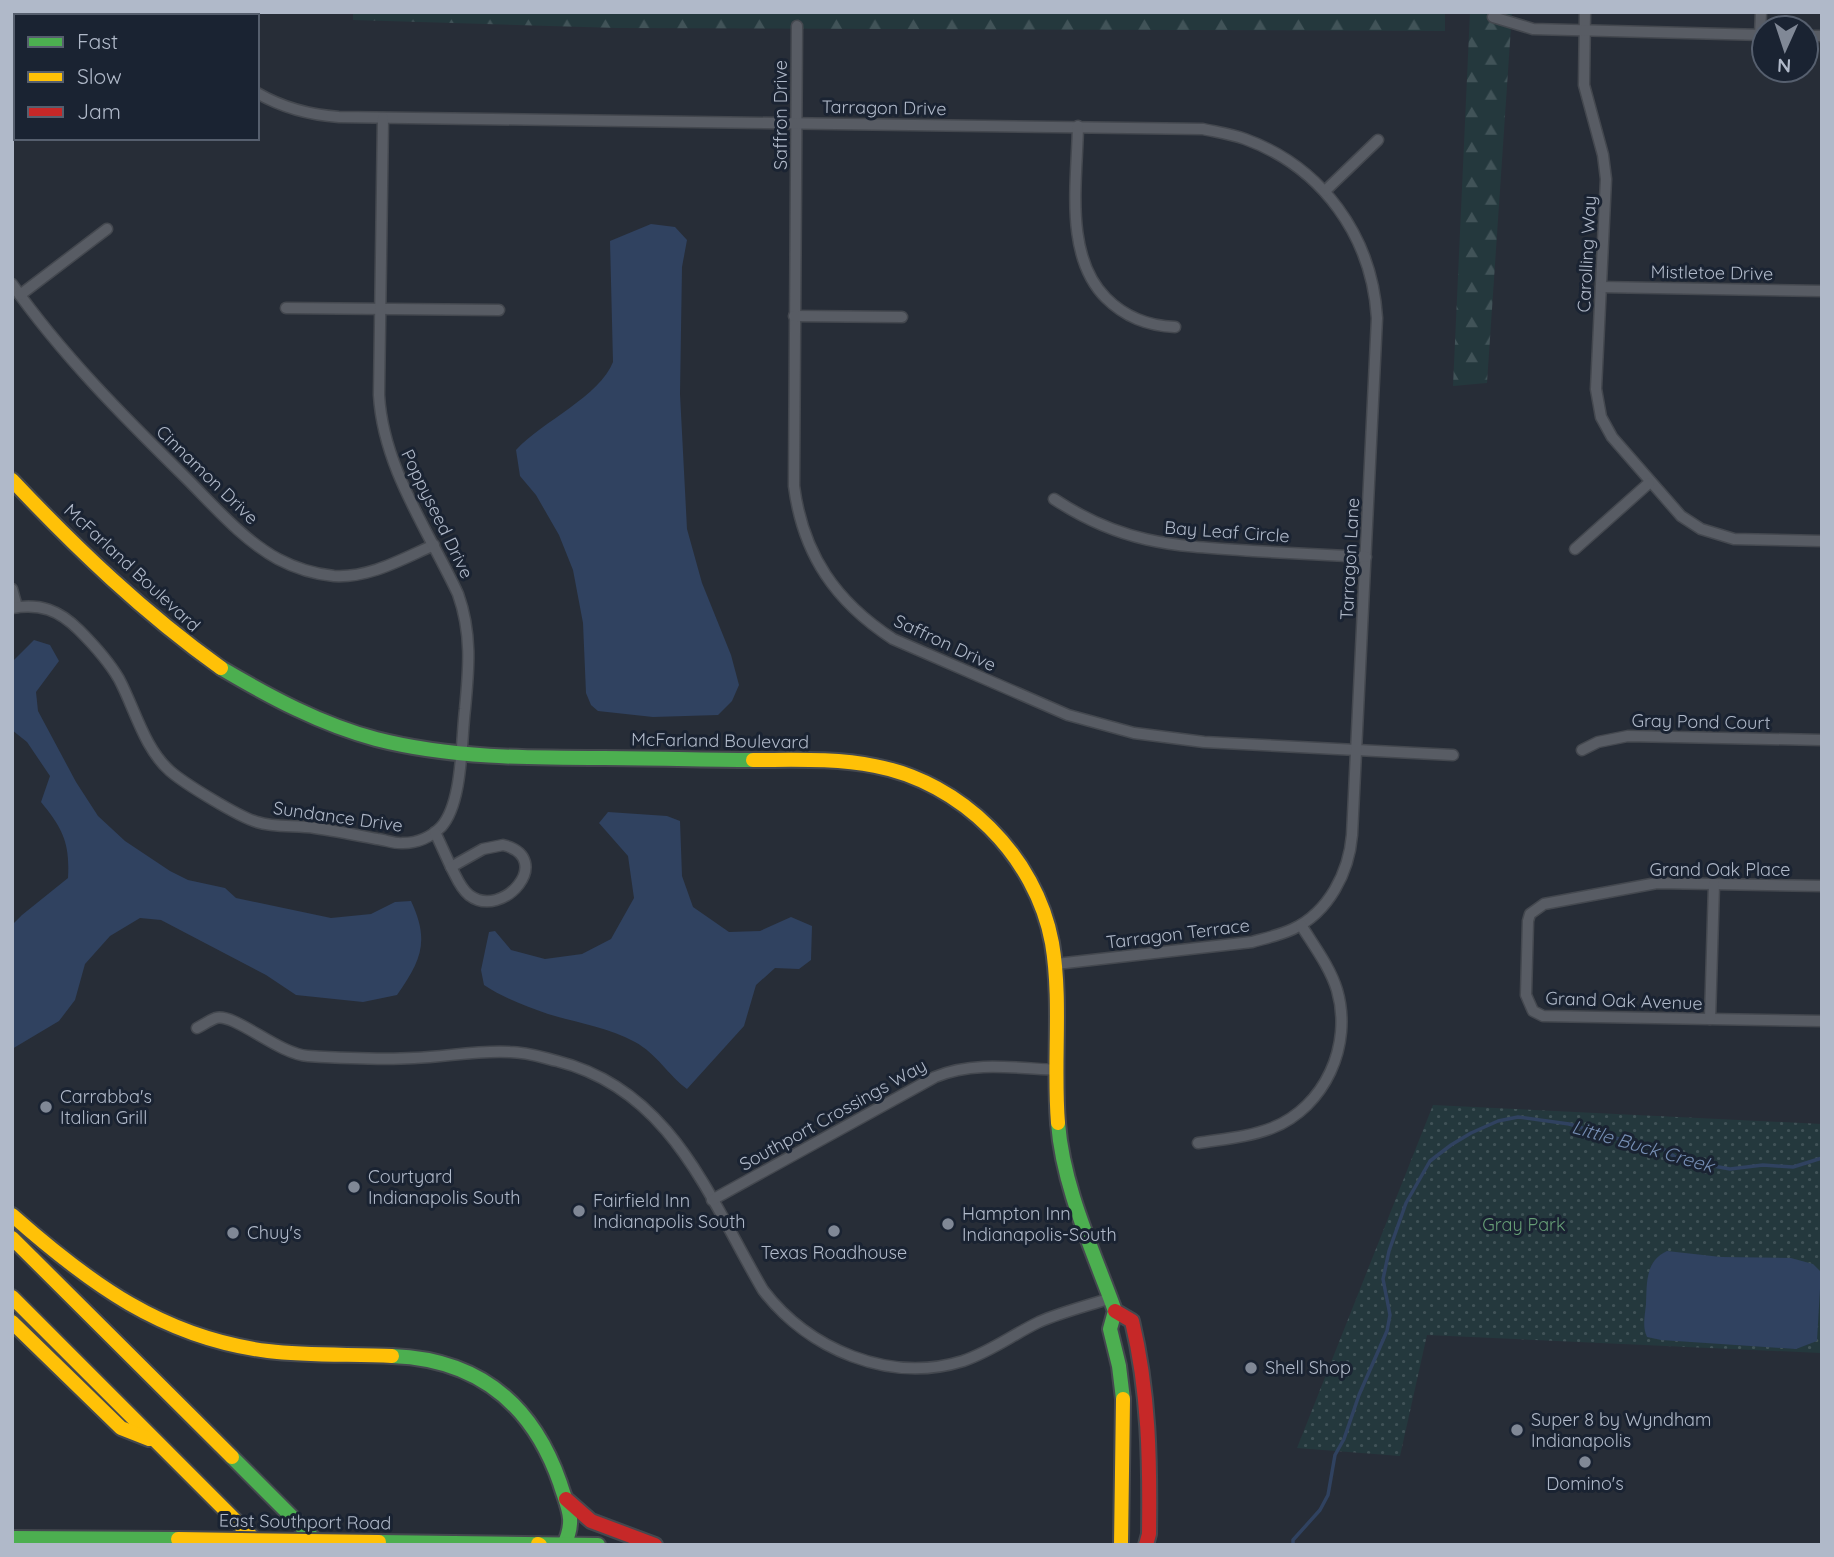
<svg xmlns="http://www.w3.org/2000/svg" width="1834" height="1557" viewBox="0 0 1834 1557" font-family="Quicksand,sans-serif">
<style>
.grass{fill:url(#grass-dots)}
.forest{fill:url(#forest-firs)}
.water{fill:#304260}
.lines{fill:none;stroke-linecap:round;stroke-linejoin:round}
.stream{stroke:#304260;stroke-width:3.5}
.street-casing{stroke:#44484f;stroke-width:13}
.fast-casing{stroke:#44484f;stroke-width:18}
.slow-casing{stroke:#44484f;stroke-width:18}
.jam-casing{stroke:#44484f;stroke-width:18}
.street{stroke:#585c64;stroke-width:10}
.fast{stroke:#4caf50;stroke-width:14}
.slow{stroke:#ffc107;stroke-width:14}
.jam{stroke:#c62828;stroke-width:14}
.slow-bridge-casing{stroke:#44484f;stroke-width:18;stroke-linecap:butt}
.slow-bridge{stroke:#ffc107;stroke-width:14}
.poi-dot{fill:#808896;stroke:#1a2332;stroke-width:2.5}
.labels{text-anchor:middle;stroke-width:6;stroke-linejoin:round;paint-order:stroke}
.street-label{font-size:18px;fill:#b0b9c9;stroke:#1a2332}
.poi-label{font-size:18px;fill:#b0b9c9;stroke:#1a2332;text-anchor:start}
.park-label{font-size:18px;fill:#659c75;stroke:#1a2332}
.water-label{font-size:19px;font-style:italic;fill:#758db3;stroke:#1a2332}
</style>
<defs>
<pattern id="grass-dots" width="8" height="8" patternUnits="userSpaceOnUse" patternTransform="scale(1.75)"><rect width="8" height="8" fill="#24383d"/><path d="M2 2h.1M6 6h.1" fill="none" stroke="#415358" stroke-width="1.8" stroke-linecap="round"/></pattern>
<pattern id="forest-firs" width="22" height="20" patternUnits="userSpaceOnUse" patternTransform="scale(1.75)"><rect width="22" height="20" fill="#24383d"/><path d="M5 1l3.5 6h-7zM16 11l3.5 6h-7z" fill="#415358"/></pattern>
</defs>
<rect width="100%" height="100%" fill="#272d37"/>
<!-- grass -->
<path class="grass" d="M 1433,1105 L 1822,1124 L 1821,1353 L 1427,1335 L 1400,1456 L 1297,1448 Z"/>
<!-- forest -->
<g class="forest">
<path d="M 353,12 L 1445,12 L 1445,31 L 617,28 L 353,20 Z"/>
<path d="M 1470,12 L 1512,12 L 1487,383 L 1453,386 Z"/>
</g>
<!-- water -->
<g class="water">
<path d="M 651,224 L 675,227 L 687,240 L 682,267 L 680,394 L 687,529 L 702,583 L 731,655 L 739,685 L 732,701 L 718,715 L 653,717 L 598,711 L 591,705 L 586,693 L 583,623 L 573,570 L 559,535 L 536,495 L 520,476 L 516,450 C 543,421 600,396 613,362 L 610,241 Z"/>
<path d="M 34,640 L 50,645 L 59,661 L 36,692 L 38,711 L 76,782 L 98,816 L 125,841 L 170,871 L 188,880 L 225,888 L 236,898 L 331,918 L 371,914 L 395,902 L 411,901 C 430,941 421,961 397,995 L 363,1002 L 296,995 L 266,975 L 161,920 L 140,918 L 110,936 L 85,964 L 75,1000 L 59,1021 L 12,1049 L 12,925 L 22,915 L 68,878 C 70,843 63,829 41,802 L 50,776 L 27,742 L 12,730 L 12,662 Z"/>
<path d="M 608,812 L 667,816 L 680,821 L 682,876 L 693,907 L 729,932 L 760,931 L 791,917 L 812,926 L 811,960 L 799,969 L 775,968 L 756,985 L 744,1026 L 687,1089 C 668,1075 657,1054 635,1042 C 608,1027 577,1023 548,1014 C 525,1006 504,998 484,985 L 481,970 L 489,932 L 495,931 L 511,950 L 545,959 L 582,954 L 611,939 L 634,898 L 628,856 L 599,823 Z"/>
<path d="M 1667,1251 L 1721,1257 L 1791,1258 L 1813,1264 L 1821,1272 L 1817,1341 L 1796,1349 L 1661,1340 L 1647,1337 C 1642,1327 1645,1315 1646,1304 C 1647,1283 1645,1261 1667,1251 Z"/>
</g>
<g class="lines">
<!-- stream -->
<path class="stream" d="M 1293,1545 L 1293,1540 L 1320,1510 L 1328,1495 L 1335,1455 L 1344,1439 L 1359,1395 L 1387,1331 L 1390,1315 L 1383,1279 L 1389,1251 L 1406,1203 L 1430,1161 L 1451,1145 L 1471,1133 L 1498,1121 L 1518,1117 L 1569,1124 L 1629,1142 L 1663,1149 L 1680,1160 L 1730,1169 L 1763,1165 L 1793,1167 L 1822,1158"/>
<!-- street casing -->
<g class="street-casing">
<g id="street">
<path d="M 174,12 L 177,16"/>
<path d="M 1585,12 L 1584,85 L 1603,155 L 1606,179 L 1596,389 L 1601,417 L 1612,437 L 1681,516 L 1701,529 L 1734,539 L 1822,541"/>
<path d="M 61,16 L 66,12"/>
<path d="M 1493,17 L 1533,29 L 1764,35"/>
<path d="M 797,26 L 794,486 C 803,555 836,602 893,639 L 1068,715 L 1134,733 L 1204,742 L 1453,755"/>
<path d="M 1760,35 L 1761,12"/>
<path d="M 1806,36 L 1822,36"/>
<path d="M 12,52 L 16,49"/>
<path d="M 257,93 C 283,108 310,115 339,117 L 1203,129 C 1217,132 1231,134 1245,139 C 1322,167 1372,236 1377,318 L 1352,835 C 1349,872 1329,912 1293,929 C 1280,935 1266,938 1252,942 L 1056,964"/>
<path d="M 1078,126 C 1077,182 1064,256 1106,298 C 1125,317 1148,326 1175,327"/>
<path d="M 1325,191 L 1378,140"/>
<path d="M 12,284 C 62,355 124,417 186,478 C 214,506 243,540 278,559 C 295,568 314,574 334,576 C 370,578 402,559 434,545"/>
<path d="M 1601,287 L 1822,291"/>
<path d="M 20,295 L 107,229"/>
<path d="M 286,308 L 499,310"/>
<path d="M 794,316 L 902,317"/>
<path d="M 1054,499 C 1122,544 1174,546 1253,551 C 1290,553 1328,555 1366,557"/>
<path d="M 1575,549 L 1649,483"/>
<path d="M 12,589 L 17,607"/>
<path d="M 12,608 C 40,603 59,610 79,630 C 94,645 108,660 119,679 C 135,709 144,748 170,771 C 185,784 239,817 257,822 C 275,828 296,825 315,828 C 336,831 356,835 377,839 C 386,840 395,844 403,843 C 417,843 431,837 441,827 C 463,803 461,741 465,709 C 469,668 472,633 458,594 C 428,530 383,467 379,395 L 383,118"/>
<path d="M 1582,750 L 1598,742 L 1628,736 L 1822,740"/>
<path d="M 435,832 L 451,867"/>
<path d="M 503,845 C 556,858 503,921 469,895 C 460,888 456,876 451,867 L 483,849 Z"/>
<path d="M 1822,886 L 1657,883 L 1544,904 L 1530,914 L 1528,921 L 1526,995 L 1533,1011 L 1543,1016 L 1822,1021"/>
<path d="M 1710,1019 L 1714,884"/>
<path d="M 197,1028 C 203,1025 210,1020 216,1018 C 235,1013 278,1054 308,1056 C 342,1058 379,1060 414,1058 C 446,1057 477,1050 510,1052 C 526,1052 541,1057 557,1061 C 672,1090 709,1198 763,1290 C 808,1349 889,1384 963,1361 C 992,1351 1012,1335 1039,1322 C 1062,1312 1087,1306 1111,1298"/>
<path d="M 1198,1143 C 1223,1139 1249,1137 1272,1128 C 1325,1107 1353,1045 1337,990 C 1330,967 1314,946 1301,925"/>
<path d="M 712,1200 L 935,1077 C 973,1061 1015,1068 1056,1070"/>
</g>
</g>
<!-- fast casing -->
<g class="fast-casing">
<g id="fast">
<path d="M 221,668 C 270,697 320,724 376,739 C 450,758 527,758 604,758 C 653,758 703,760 753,760"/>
<path d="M 1058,1123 C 1063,1188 1093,1250 1115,1311 L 1110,1329 L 1119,1366 L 1123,1399"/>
<path d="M 392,1356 C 477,1359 532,1403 560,1483 C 568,1509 576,1519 564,1545"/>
<path d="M 232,1457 L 320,1545"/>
<path d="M 12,1538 L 178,1539"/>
<path d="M 379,1542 L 598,1545"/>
</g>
</g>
<!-- slow casing -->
<g class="slow-casing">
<g id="slow">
<path d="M 12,480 C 77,549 144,613 221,668"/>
<path d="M 753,760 C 794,760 835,758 875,766 C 961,782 1036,856 1052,943 C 1062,1002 1053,1063 1058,1123"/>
<path d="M 12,1215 C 89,1283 163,1338 268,1351 C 309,1356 351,1354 392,1356"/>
<path d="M 12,1238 L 232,1457"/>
<path d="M 12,1297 L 260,1545"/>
<path d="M 12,1322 L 121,1428 L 149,1439"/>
<path d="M 538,1544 L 540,1545"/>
<path d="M 1121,1545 L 1123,1399"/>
</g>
</g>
<!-- jam casing -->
<g class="jam-casing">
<g id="jam">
<path d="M 1115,1311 L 1132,1321 C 1149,1392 1150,1461 1149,1534 L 1146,1545"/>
<path d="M 566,1499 L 591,1521 L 655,1545"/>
</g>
</g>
<!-- street -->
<use href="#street" class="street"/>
<!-- fast -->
<use href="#fast" class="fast"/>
<!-- slow -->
<use href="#slow" class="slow"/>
<!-- jam -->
<use href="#jam" class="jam"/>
<!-- slow-bridge casing -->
<g class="slow-bridge-casing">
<path id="slow-bridge" d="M 178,1539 L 379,1542"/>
</g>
<!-- slow-bridge -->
<use href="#slow-bridge" class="slow-bridge"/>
</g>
<!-- markers -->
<g class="poi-dot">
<circle cx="46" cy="1107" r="7"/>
<circle cx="354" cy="1187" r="7"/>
<circle cx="579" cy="1211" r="7"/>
<circle cx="948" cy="1224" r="7"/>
<circle cx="834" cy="1231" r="7"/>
<circle cx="233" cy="1233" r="7"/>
<circle cx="1251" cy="1368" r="7"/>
<circle cx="1517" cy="1430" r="7"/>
<circle cx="1585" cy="1462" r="7"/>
</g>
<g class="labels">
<!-- street labels -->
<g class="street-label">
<text transform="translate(884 108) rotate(1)" y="6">Tarragon Drive</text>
<text transform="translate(781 115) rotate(-90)" y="6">Saffron Drive</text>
<text transform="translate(1587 254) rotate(-87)" y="6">Carolling Way</text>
<text transform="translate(1712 273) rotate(1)" y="6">Mistletoe Drive</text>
<text transform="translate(207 475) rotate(44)" y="6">Cinnamon Drive</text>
<text transform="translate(437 514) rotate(64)" y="6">Poppyseed Drive</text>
<text transform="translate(1227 532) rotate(4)" y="6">Bay Leaf Circle</text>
<text transform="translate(1350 559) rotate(-87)" y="6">Tarragon Lane</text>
<text transform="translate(132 568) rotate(43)" y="6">McFarland Boulevard</text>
<text transform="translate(945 643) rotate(25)" y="6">Saffron Drive</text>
<text transform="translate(1701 722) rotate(1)" y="6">Gray Pond Court</text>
<text transform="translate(720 741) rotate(1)" y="6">McFarland Boulevard</text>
<text transform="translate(338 817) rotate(8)" y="6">Sundance Drive</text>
<text x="1720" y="876">Grand Oak Place</text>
<text transform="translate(1178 934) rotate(-7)" y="6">Tarragon Terrace</text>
<text transform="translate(1624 1001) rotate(2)" y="6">Grand Oak Avenue</text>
<text transform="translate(833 1115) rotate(-29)" y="6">Southport Crossings Way</text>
<text transform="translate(305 1522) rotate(1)" y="6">East Southport Road</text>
</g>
<!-- poi labels -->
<g class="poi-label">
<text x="60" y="1103">Carrabba's<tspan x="60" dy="21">Italian Grill</tspan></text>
<text x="368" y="1183">Courtyard<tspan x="368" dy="21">Indianapolis South</tspan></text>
<text x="593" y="1207">Fairfield Inn<tspan x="593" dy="21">Indianapolis South</tspan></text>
<text x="962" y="1220">Hampton Inn<tspan x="962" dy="21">Indianapolis-South</tspan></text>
<text x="247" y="1239">Chuy's</text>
<text x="834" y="1259" text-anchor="middle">Texas Roadhouse</text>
<text x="1265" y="1374">Shell Shop</text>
<text x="1531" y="1426">Super 8 by Wyndham<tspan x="1531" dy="21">Indianapolis</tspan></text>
<text x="1585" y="1490" text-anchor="middle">Domino's</text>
</g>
<!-- park labels -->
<g class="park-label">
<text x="1524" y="1231">Gray Park</text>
</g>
<!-- water labels -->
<g class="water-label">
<text transform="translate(1643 1146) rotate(16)" y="7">Little Buck Creek</text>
</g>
</g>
<!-- border -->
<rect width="1834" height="1557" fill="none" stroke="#b0b9c9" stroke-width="28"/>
<!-- legend -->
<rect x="14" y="14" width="245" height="126" fill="#1a2332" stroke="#565f6e" stroke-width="2"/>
<rect x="28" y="37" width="35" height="10" fill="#4caf50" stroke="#565f6e" stroke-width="2"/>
<text x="77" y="49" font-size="21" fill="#b0b9c9">Fast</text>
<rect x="28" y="72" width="35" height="10" fill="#ffc107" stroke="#565f6e" stroke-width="2"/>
<text x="77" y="84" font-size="21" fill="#b0b9c9">Slow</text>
<rect x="28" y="107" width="35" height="10" fill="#c62828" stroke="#565f6e" stroke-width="2"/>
<text x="77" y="119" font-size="21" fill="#b0b9c9">Jam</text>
<!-- north arrow -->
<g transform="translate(1785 49) rotate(183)"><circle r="33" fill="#1a2332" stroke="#565f6e" stroke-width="2"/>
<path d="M0-5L12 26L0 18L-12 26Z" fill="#808896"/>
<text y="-10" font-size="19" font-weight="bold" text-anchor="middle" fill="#b0b9c9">N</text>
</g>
</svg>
